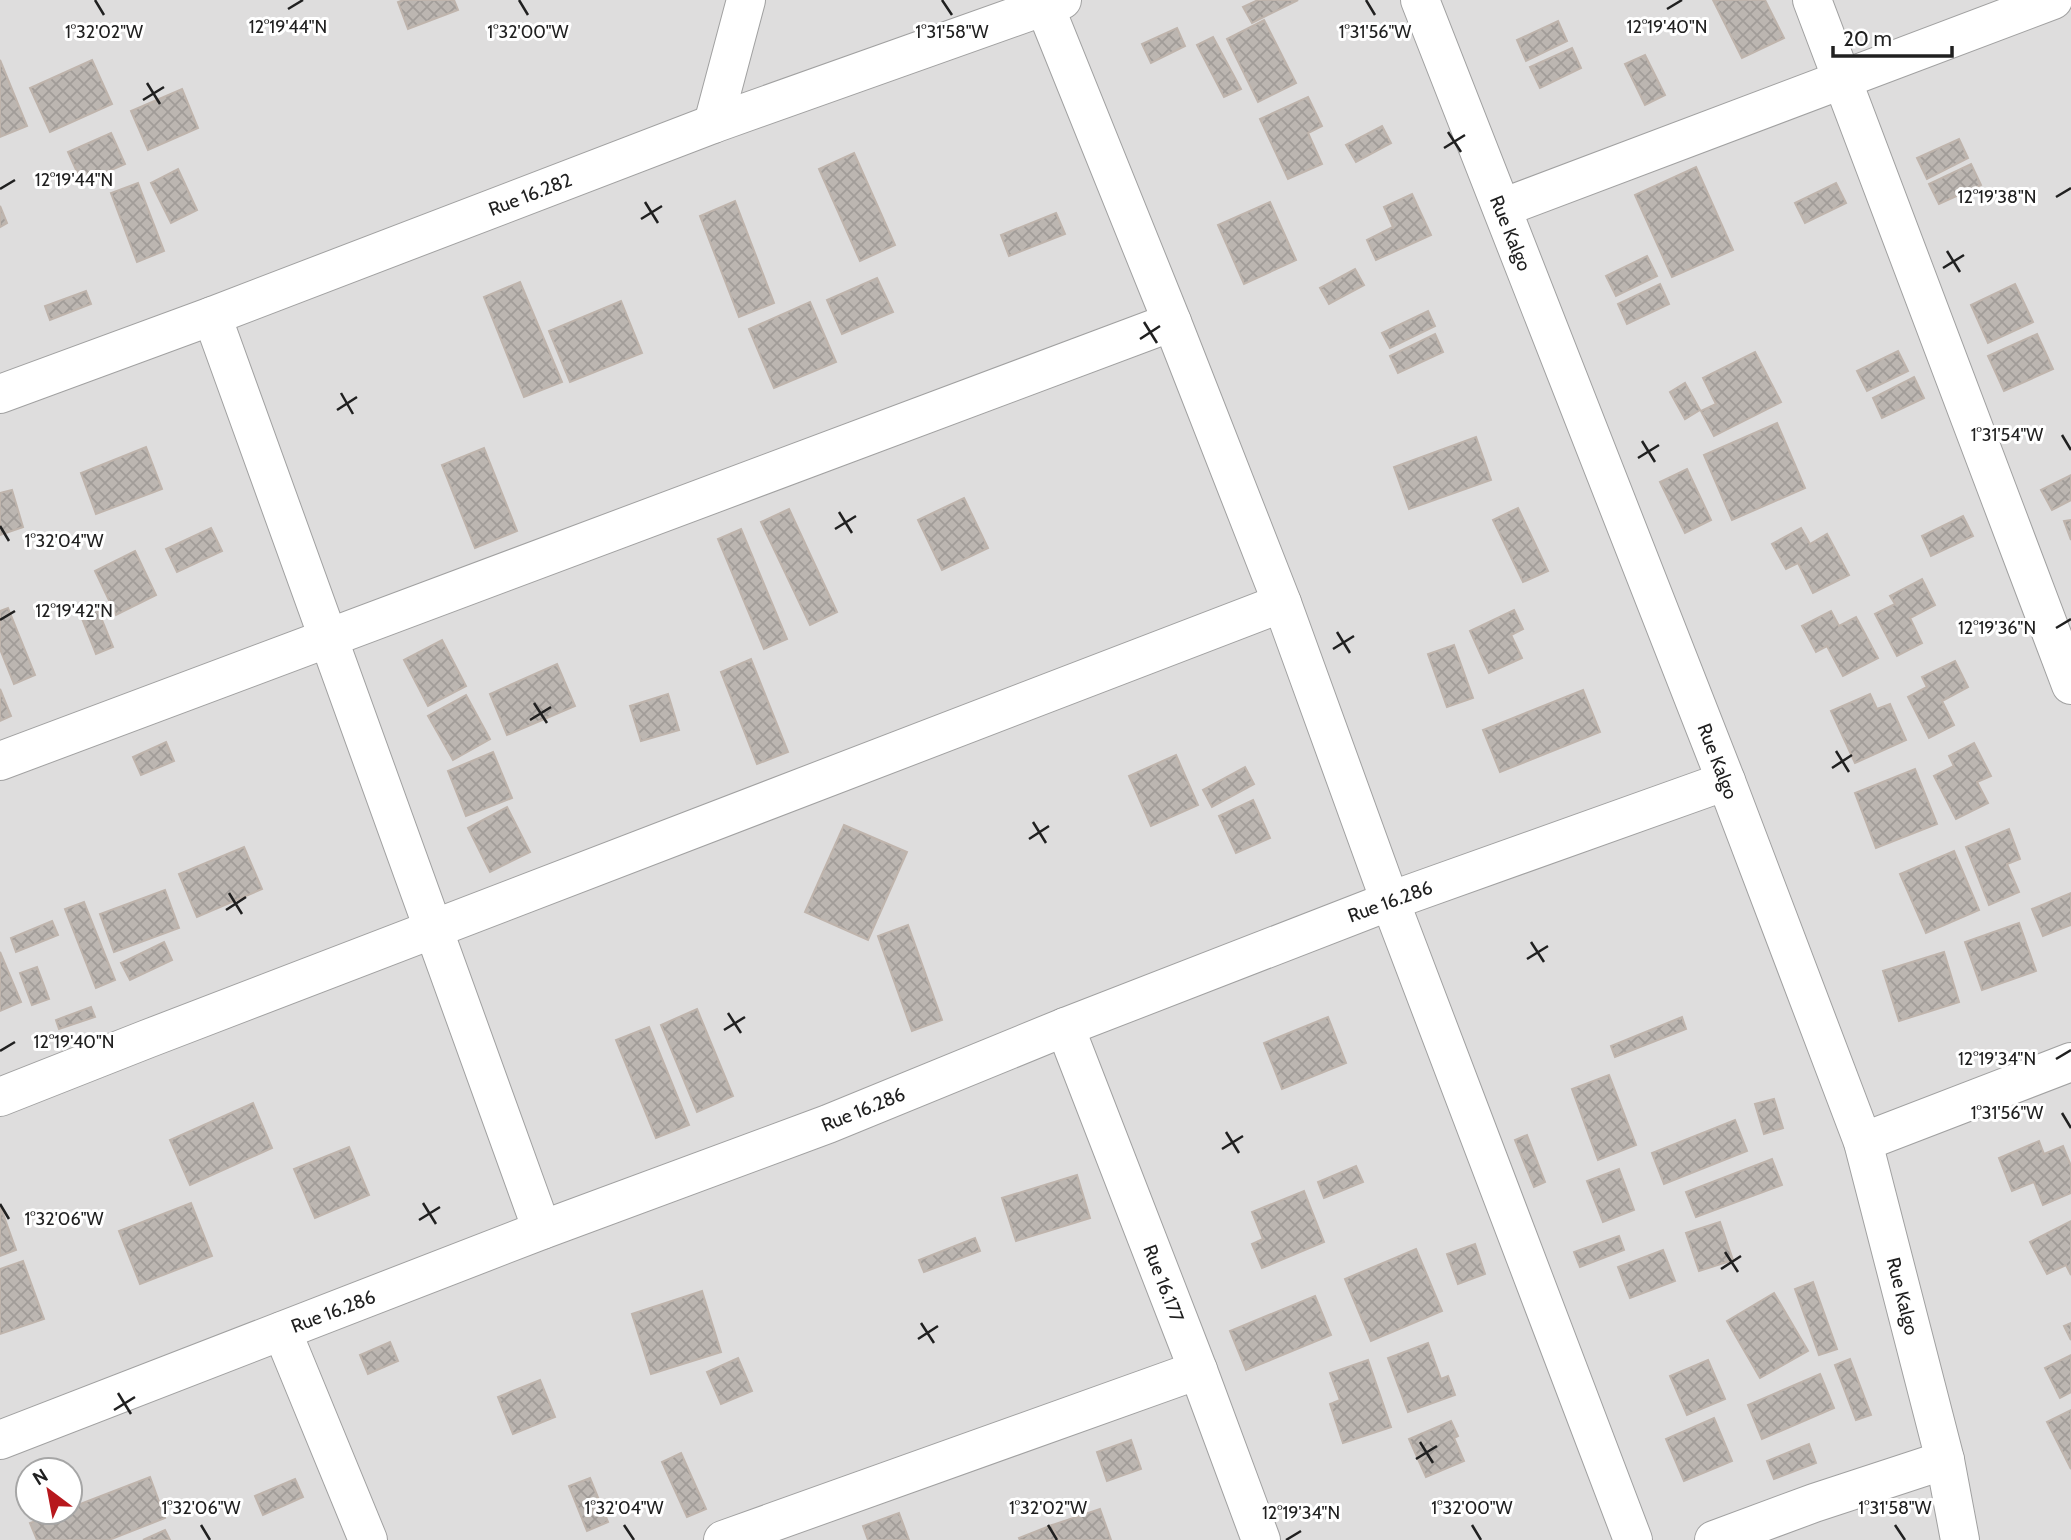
<svg xmlns="http://www.w3.org/2000/svg" width="2071" height="1540" viewBox="0 0 2071 1540" font-family="Cabin,sans-serif">
<style>
.residential{fill:#dedddd;fill-rule:evenodd}
.building{fill:url(#building-cross-hatch);stroke:#bfb4ac;stroke-width:2}
.lines{fill:none;stroke-linecap:round;stroke-linejoin:round}
.minor-casing{stroke:#a1a1a1;stroke-width:40}
.minor{stroke:#fff;stroke-width:38}
.ticks{fill:none;stroke:#202020;stroke-width:2.5}
.labels{text-anchor:middle;stroke-width:6;stroke-linejoin:round;paint-order:stroke}
.street-label{font-size:19px;fill:#202020;stroke:#fff}
.ticks-label{font-size:18px;text-anchor:middle;fill:#202020;stroke:#fff;stroke-width:6;stroke-linejoin:round;paint-order:stroke}
</style>
<defs>
<pattern id="building-cross-hatch" width="8" height="8" patternUnits="userSpaceOnUse" patternTransform="scale(1.75)"><rect width="8" height="8" fill="#bcb6b1"/><path d="M0 0l8 8M0 8l8-8" fill="none" stroke="#a19c98"/></pattern>
</defs>
<rect width="100%" height="100%" fill="#efece8"/>
<!-- residential -->
<path class="residential" d="M 0,0 L 2071,0 L 2071,1540 L 0,1540 ZM 28,1470 L 70,1470 L 70,1512 L 28,1512 Z"/>
<!-- building -->
<g class="building">
<path d="M 404,0 L 454,0 L 458,10 L 408,29 L 398,2 Z"/>
<path d="M 1258,0 L 1298,0 L 1252,23 L 1243,7 Z"/>
<path d="M 1713,0 L 1765,0 L 1784,38 L 1742,58 Z"/>
<path d="M 1264,20 L 1296,83 L 1258,102 L 1227,39 Z"/>
<path d="M 1558,21 L 1567,41 L 1526,61 L 1517,40 Z"/>
<path d="M 1177,28 L 1185,46 L 1151,63 L 1142,44 Z"/>
<path d="M 1213,37 L 1241,89 L 1224,97 L 1197,45 Z"/>
<path d="M 1572,48 L 1581,68 L 1540,88 L 1530,67 Z"/>
<path d="M 1645,55 L 1665,95 L 1645,105 L 1625,64 Z"/>
<path d="M 0,60 L 27,126 L 0,137 Z"/>
<path d="M 92,60 L 112,104 L 50,132 L 30,88 Z"/>
<path d="M 182,89 L 198,128 L 148,150 L 131,111 Z"/>
<path d="M 1308,97 L 1322,126 L 1308,133 L 1322,164 L 1288,179 L 1260,119 Z"/>
<path d="M 1382,126 L 1391,143 L 1356,162 L 1346,145 Z"/>
<path d="M 111,133 L 125,164 L 82,183 L 68,152 Z"/>
<path d="M 1959,139 L 1968,158 L 1927,179 L 1917,158 Z"/>
<path d="M 854,153 L 895,245 L 860,261 L 819,169 Z"/>
<path d="M 1971,164 L 1981,185 L 1939,204 L 1929,184 Z"/>
<path d="M 1696,167 L 1733,250 L 1672,277 L 1635,195 Z"/>
<path d="M 178,169 L 197,210 L 171,223 L 151,183 Z"/>
<path d="M 138,183 L 164,251 L 137,262 L 111,193 Z"/>
<path d="M 1836,183 L 1846,203 L 1805,223 L 1795,203 Z"/>
<path d="M 1412,194 L 1431,235 L 1376,260 L 1367,240 L 1393,227 L 1384,207 Z"/>
<path d="M 735,201 L 774,303 L 739,317 L 700,216 Z"/>
<path d="M 1270,202 L 1296,260 L 1244,284 L 1218,225 Z"/>
<path d="M 0,206 L 7,223 L 0,227 Z"/>
<path d="M 1056,213 L 1065,234 L 1009,256 L 1001,235 Z"/>
<path d="M 1647,256 L 1657,276 L 1616,296 L 1606,276 Z"/>
<path d="M 1355,269 L 1364,285 L 1329,304 L 1320,288 Z"/>
<path d="M 877,278 L 893,312 L 842,334 L 827,300 Z"/>
<path d="M 520,282 L 562,382 L 524,397 L 484,297 Z"/>
<path d="M 1660,284 L 1669,304 L 1627,324 L 1618,304 Z"/>
<path d="M 2015,284 L 2033,322 L 1988,343 L 1971,305 Z"/>
<path d="M 86,291 L 91,304 L 50,320 L 45,306 Z"/>
<path d="M 621,301 L 642,353 L 570,382 L 549,331 Z"/>
<path d="M 810,302 L 836,362 L 774,388 L 749,329 Z"/>
<path d="M 1428,311 L 1435,326 L 1390,348 L 1382,333 Z"/>
<path d="M 1435,334 L 1443,352 L 1398,373 L 1390,356 Z"/>
<path d="M 2037,334 L 2053,369 L 2004,391 L 1988,356 Z"/>
<path d="M 1898,351 L 1908,371 L 1867,391 L 1857,371 Z"/>
<path d="M 1755,352 L 1781,402 L 1714,436 L 1701,411 L 1716,404 L 1703,378 Z"/>
<path d="M 1914,377 L 1924,398 L 1882,418 L 1873,398 Z"/>
<path d="M 1685,383 L 1700,410 L 1685,419 L 1670,392 Z"/>
<path d="M 1777,423 L 1805,488 L 1732,520 L 1704,455 Z"/>
<path d="M 1476,437 L 1491,480 L 1409,509 L 1394,467 Z"/>
<path d="M 146,447 L 162,489 L 96,514 L 81,473 Z"/>
<path d="M 484,448 L 517,531 L 475,548 L 442,465 Z"/>
<path d="M 1687,469 L 1711,520 L 1685,533 L 1660,482 Z"/>
<path d="M 2071,475 L 2071,500 L 2052,510 L 2041,490 Z"/>
<path d="M 12,490 L 23,527 L 0,535 L 0,493 Z"/>
<path d="M 964,498 L 988,548 L 942,570 L 918,520 Z"/>
<path d="M 1518,508 L 1548,571 L 1523,582 L 1493,520 Z"/>
<path d="M 789,509 L 837,612 L 810,625 L 761,522 Z"/>
<path d="M 1963,516 L 1973,536 L 1931,556 L 1922,536 Z"/>
<path d="M 2071,520 L 2071,540 L 2064,521 Z"/>
<path d="M 211,528 L 222,551 L 177,572 L 166,549 Z"/>
<path d="M 1801,528 L 1810,544 L 1827,534 L 1849,575 L 1813,593 L 1798,563 L 1786,569 L 1772,544 Z"/>
<path d="M 741,529 L 787,639 L 764,649 L 718,539 Z"/>
<path d="M 135,551 L 156,595 L 116,615 L 95,571 Z"/>
<path d="M 1922,579 L 1935,605 L 1910,618 L 1922,643 L 1897,656 L 1875,614 L 1895,604 L 1890,596 Z"/>
<path d="M 95,603 L 113,647 L 96,654 L 79,611 Z"/>
<path d="M 8,608 L 35,675 L 14,684 L 0,649 L 0,611 Z"/>
<path d="M 1514,610 L 1523,629 L 1511,635 L 1522,658 L 1489,673 L 1470,631 Z"/>
<path d="M 1831,611 L 1839,626 L 1856,617 L 1878,658 L 1843,676 L 1827,646 L 1816,652 L 1802,626 Z"/>
<path d="M 442,640 L 466,686 L 428,706 L 404,660 Z"/>
<path d="M 1454,645 L 1473,698 L 1447,707 L 1428,654 Z"/>
<path d="M 751,659 L 788,752 L 757,764 L 721,672 Z"/>
<path d="M 1955,661 L 1968,687 L 1942,701 L 1954,725 L 1929,738 L 1908,697 L 1927,687 L 1922,677 Z"/>
<path d="M 557,664 L 575,706 L 507,735 L 490,694 Z"/>
<path d="M 0,689 L 11,716 L 0,721 Z"/>
<path d="M 1583,690 L 1600,732 L 1500,772 L 1483,730 Z"/>
<path d="M 668,694 L 679,730 L 641,741 L 630,706 Z"/>
<path d="M 1870,694 L 1877,709 L 1890,704 L 1906,740 L 1855,763 L 1831,711 Z"/>
<path d="M 466,695 L 490,739 L 453,760 L 428,716 Z"/>
<path d="M 166,742 L 174,761 L 141,775 L 133,757 Z"/>
<path d="M 1974,743 L 1991,776 L 1977,782 L 1988,803 L 1956,819 L 1934,776 L 1954,766 L 1949,756 Z"/>
<path d="M 493,752 L 512,798 L 466,816 L 448,771 Z"/>
<path d="M 1176,755 L 1198,805 L 1151,826 L 1129,776 Z"/>
<path d="M 1245,767 L 1254,784 L 1212,807 L 1203,790 Z"/>
<path d="M 1915,769 L 1937,824 L 1876,848 L 1855,793 Z"/>
<path d="M 1253,800 L 1270,838 L 1236,853 L 1219,816 Z"/>
<path d="M 507,807 L 530,852 L 490,872 L 468,828 Z"/>
<path d="M 844,825 L 907,852 L 868,940 L 805,912 Z"/>
<path d="M 2009,829 L 2020,859 L 2007,864 L 2019,892 L 1989,905 L 1966,847 Z"/>
<path d="M 244,847 L 262,889 L 197,917 L 179,874 Z"/>
<path d="M 1954,851 L 1979,910 L 1926,933 L 1900,874 Z"/>
<path d="M 165,890 L 179,928 L 114,952 L 100,914 Z"/>
<path d="M 2071,893 L 2071,925 L 2043,936 L 2032,909 Z"/>
<path d="M 84,902 L 115,980 L 96,988 L 65,909 Z"/>
<path d="M 52,921 L 58,935 L 16,952 L 11,938 Z"/>
<path d="M 2019,923 L 2036,971 L 1982,990 L 1965,942 Z"/>
<path d="M 908,925 L 942,1020 L 912,1031 L 878,936 Z"/>
<path d="M 164,942 L 172,960 L 130,980 L 121,963 Z"/>
<path d="M 0,952 L 21,1002 L 0,1011 Z"/>
<path d="M 1944,952 L 1959,1002 L 1899,1021 L 1883,971 Z"/>
<path d="M 37,967 L 49,999 L 32,1005 L 20,973 Z"/>
<path d="M 91,1007 L 95,1017 L 59,1029 L 56,1020 Z"/>
<path d="M 697,1009 L 733,1096 L 697,1112 L 661,1025 Z"/>
<path d="M 1328,1017 L 1346,1063 L 1282,1089 L 1264,1043 Z"/>
<path d="M 1682,1017 L 1686,1029 L 1615,1057 L 1611,1046 Z"/>
<path d="M 649,1027 L 689,1125 L 656,1138 L 616,1040 Z"/>
<path d="M 1609,1075 L 1636,1145 L 1598,1160 L 1572,1089 Z"/>
<path d="M 1774,1099 L 1783,1128 L 1764,1134 L 1755,1104 Z"/>
<path d="M 253,1103 L 272,1148 L 190,1185 L 170,1140 Z"/>
<path d="M 1735,1120 L 1747,1151 L 1664,1184 L 1652,1153 Z"/>
<path d="M 1527,1135 L 1545,1182 L 1534,1187 L 1515,1140 Z"/>
<path d="M 2039,1141 L 2044,1154 L 2063,1146 L 2071,1166 L 2071,1193 L 2043,1205 L 2034,1182 L 2012,1191 L 1999,1158 Z"/>
<path d="M 349,1147 L 369,1195 L 315,1218 L 294,1169 Z"/>
<path d="M 1772,1159 L 1782,1185 L 1696,1217 L 1686,1192 Z"/>
<path d="M 1356,1166 L 1363,1182 L 1324,1198 L 1318,1182 Z"/>
<path d="M 1619,1169 L 1634,1210 L 1603,1222 L 1587,1181 Z"/>
<path d="M 1077,1175 L 1090,1218 L 1016,1241 L 1002,1198 Z"/>
<path d="M 1304,1191 L 1324,1242 L 1262,1268 L 1252,1244 L 1263,1239 L 1252,1212 Z"/>
<path d="M 191,1203 L 212,1256 L 140,1284 L 119,1231 Z"/>
<path d="M 1,1208 L 16,1250 L 0,1256 L 0,1209 Z"/>
<path d="M 2071,1221 L 2071,1275 L 2066,1265 L 2047,1274 L 2030,1242 Z"/>
<path d="M 1720,1222 L 1733,1260 L 1699,1271 L 1686,1233 Z"/>
<path d="M 1619,1236 L 1624,1250 L 1580,1267 L 1574,1252 Z"/>
<path d="M 975,1238 L 980,1251 L 924,1272 L 919,1260 Z"/>
<path d="M 1475,1244 L 1485,1274 L 1458,1284 L 1447,1254 Z"/>
<path d="M 1416,1249 L 1442,1311 L 1371,1341 L 1345,1279 Z"/>
<path d="M 1663,1250 L 1675,1281 L 1630,1298 L 1618,1267 Z"/>
<path d="M 23,1261 L 44,1319 L 0,1334 L 0,1269 Z"/>
<path d="M 1813,1282 L 1837,1349 L 1819,1355 L 1795,1289 Z"/>
<path d="M 702,1291 L 721,1352 L 651,1374 L 632,1314 Z"/>
<path d="M 1774,1293 L 1808,1351 L 1760,1378 L 1727,1321 Z"/>
<path d="M 1315,1296 L 1331,1335 L 1246,1370 L 1230,1331 Z"/>
<path d="M 2071,1323 L 2071,1340 L 2064,1326 Z"/>
<path d="M 390,1342 L 398,1361 L 368,1374 L 360,1355 Z"/>
<path d="M 1428,1343 L 1441,1379 L 1448,1376 L 1455,1395 L 1408,1412 L 1388,1358 Z"/>
<path d="M 2071,1355 L 2071,1392 L 2060,1398 L 2045,1368 Z"/>
<path d="M 738,1358 L 752,1391 L 721,1404 L 707,1372 Z"/>
<path d="M 1850,1359 L 1871,1415 L 1856,1420 L 1835,1365 Z"/>
<path d="M 1368,1360 L 1391,1427 L 1343,1443 L 1330,1404 L 1340,1400 L 1330,1373 Z"/>
<path d="M 1708,1360 L 1725,1399 L 1687,1415 L 1670,1376 Z"/>
<path d="M 1820,1374 L 1834,1408 L 1762,1439 L 1748,1405 Z"/>
<path d="M 540,1380 L 555,1417 L 513,1434 L 498,1397 Z"/>
<path d="M 2071,1410 L 2071,1469 L 2047,1422 Z"/>
<path d="M 1714,1418 L 1732,1461 L 1684,1481 L 1666,1439 Z"/>
<path d="M 1451,1421 L 1458,1436 L 1454,1438 L 1464,1461 L 1426,1477 L 1409,1439 Z"/>
<path d="M 1131,1440 L 1141,1469 L 1107,1481 L 1097,1452 Z"/>
<path d="M 1809,1444 L 1816,1463 L 1774,1479 L 1767,1461 Z"/>
<path d="M 681,1453 L 706,1509 L 687,1517 L 662,1462 Z"/>
<path d="M 150,1477 L 165,1518 L 109,1540 L 37,1540 L 30,1523 L 59,1512 L 70,1512 L 70,1508 Z"/>
<path d="M 590,1478 L 608,1522 L 587,1531 L 569,1486 Z"/>
<path d="M 295,1479 L 303,1497 L 263,1515 L 255,1496 Z"/>
<path d="M 1100,1509 L 1111,1540 L 1058,1540 L 1052,1525 Z"/>
<path d="M 899,1513 L 909,1540 L 868,1540 L 863,1526 Z"/>
<path d="M 1052,1525 L 1058,1540 L 1020,1540 L 1019,1538 Z"/>
<path d="M 165,1530 L 170,1540 L 143,1540 Z"/>
</g>
<g class="lines">
<!-- minor casing -->
<g class="minor-casing">
<g id="minor">
<path d="M 1420,0 L 1726,781 L 1863,1142 L 1945,1460 L 1960,1540"/>
<path d="M 1812,0 L 2071,685"/>
<path d="M 1045,7 L 1172,322 L 1282,603 L 1390,901 L 1633,1540"/>
<path d="M 713,124 L 746,0"/>
<path d="M 1502,208 L 2053,0"/>
<path d="M 212,316 L 542,1230"/>
<path d="M 0,394 L 212,316 L 713,124 L 1062,0"/>
<path d="M 0,761 L 1172,322"/>
<path d="M 1065,1027 L 1198,1370 L 1261,1540"/>
<path d="M 0,1097 L 147,1039 L 1282,603"/>
<path d="M 1863,1142 L 2071,1062"/>
<path d="M 282,1331 L 368,1540"/>
<path d="M 0,1440 L 542,1230 L 828,1124 L 1065,1027 L 1390,901 L 1726,781"/>
<path d="M 723,1540 L 1198,1370"/>
<path d="M 1714,1540 L 1814,1503 L 1945,1460"/>
</g>
</g>
<!-- minor -->
<use href="#minor" class="minor"/>
</g>
<!-- ticks -->
<path class="ticks" d="M 95,0 L 104,15M 519,0 L 528,15M 942,0 L 952,15M 1366,0 L 1375,15M 288,9 L 303,0M 1667,9 L 1682,0M 147,83 L 160,104M 143,100 L 164,87M 1448,132 L 1461,152M 1444,148 L 1465,135M 0,189 L 15,180M 2056,197 L 2071,188M 645,202 L 658,223M 641,219 L 662,206M 1947,251 L 1960,272M 1943,268 L 1964,255M 1144,322 L 1157,343M 1140,339 L 1160,326M 341,393 L 353,414M 337,410 L 357,397M 2062,435 L 2071,450M 1642,441 L 1655,462M 1638,458 L 1659,445M 839,512 L 852,533M 0,526 L 9,541M 835,529 L 856,516M 0,620 L 15,611M 2056,628 L 2071,619M 1337,632 L 1350,653M 1333,649 L 1354,636M 534,703 L 547,723M 530,720 L 551,707M 1836,751 L 1849,772M 1832,768 L 1852,755M 1033,822 L 1046,843M 1029,839 L 1049,826M 229,893 L 242,914M 226,910 L 246,897M 1531,942 L 1544,962M 1527,959 L 1548,946M 728,1013 L 741,1033M 724,1030 L 745,1017M 0,1051 L 15,1042M 2056,1059 L 2071,1050M 2062,1113 L 2071,1128M 1226,1132 L 1239,1153M 1222,1149 L 1243,1136M 423,1203 L 436,1224M 0,1204 L 9,1219M 419,1220 L 440,1207M 1725,1252 L 1738,1272M 1721,1269 L 1741,1256M 921,1323 L 934,1343M 918,1339 L 938,1326M 118,1393 L 131,1414M 114,1410 L 135,1397M 1420,1442 L 1433,1463M 1416,1459 L 1437,1446M 201,1525 L 210,1540M 624,1525 L 634,1540M 1048,1525 L 1057,1540M 1472,1525 L 1481,1540M 1895,1525 L 1905,1540M 1286,1540 L 1301,1531"/>
<g class="labels">
<!-- street labels -->
<g class="street-label">
<text transform="translate(530 194) rotate(-21)" y="7">Rue 16.282</text>
<text transform="translate(1511 233) rotate(68)" y="7">Rue Kalgo</text>
<text transform="translate(1718 761) rotate(69)" y="7">Rue Kalgo</text>
<text transform="translate(1390 901) rotate(-20)" y="7">Rue 16.286</text>
<text transform="translate(863 1109) rotate(-22)" y="7">Rue 16.286</text>
<text transform="translate(1164 1283) rotate(69)" y="7">Rue 16.177</text>
<text transform="translate(1903 1296) rotate(76)" y="7">Rue Kalgo</text>
<text transform="translate(333 1311) rotate(-21)" y="7">Rue 16.286</text>
</g>
</g>
<g class="ticks-label">
<text x="288" y="33">12°19'44"N</text>
<text x="1667" y="33">12°19'40"N</text>
<text x="952" y="38">1°31'58"W</text>
<text x="104" y="38">1°32'02"W</text>
<text x="528" y="38">1°32'00"W</text>
<text x="1375" y="38">1°31'56"W</text>
<text x="74" y="186">12°19'44"N</text>
<text x="1997" y="203">12°19'38"N</text>
<text x="2007" y="441">1°31'54"W</text>
<text x="64" y="547">1°32'04"W</text>
<text x="74" y="617">12°19'42"N</text>
<text x="1997" y="634">12°19'36"N</text>
<text x="74" y="1048">12°19'40"N</text>
<text x="1997" y="1065">12°19'34"N</text>
<text x="2007" y="1119">1°31'56"W</text>
<text x="64" y="1225">1°32'06"W</text>
<text x="201" y="1514">1°32'06"W</text>
<text x="624" y="1514">1°32'04"W</text>
<text x="1048" y="1514">1°32'02"W</text>
<text x="1472" y="1514">1°32'00"W</text>
<text x="1895" y="1514">1°31'58"W</text>
<text x="1301" y="1519">12°19'34"N</text>
</g>
<!-- north arrow -->
<g transform="translate(49 1491) rotate(328)"><circle r="33" fill="#ffffff" stroke="#a6a6a6" stroke-width="2"/>
<path d="M0-5L12 26L0 18L-12 26Z" fill="#b7181d"/>
<text y="-10" font-size="19" font-weight="bold" text-anchor="middle" fill="#202020">N</text>
</g>
<!-- scale -->
<path d="M1833 46v10h119v-10" fill="none" stroke="#202020" stroke-width="3.5"/>
<text x="1843" y="46" font-size="21" fill="#202020" stroke="#ffffff" stroke-width="5" paint-order="stroke">20 m</text>
</svg>
